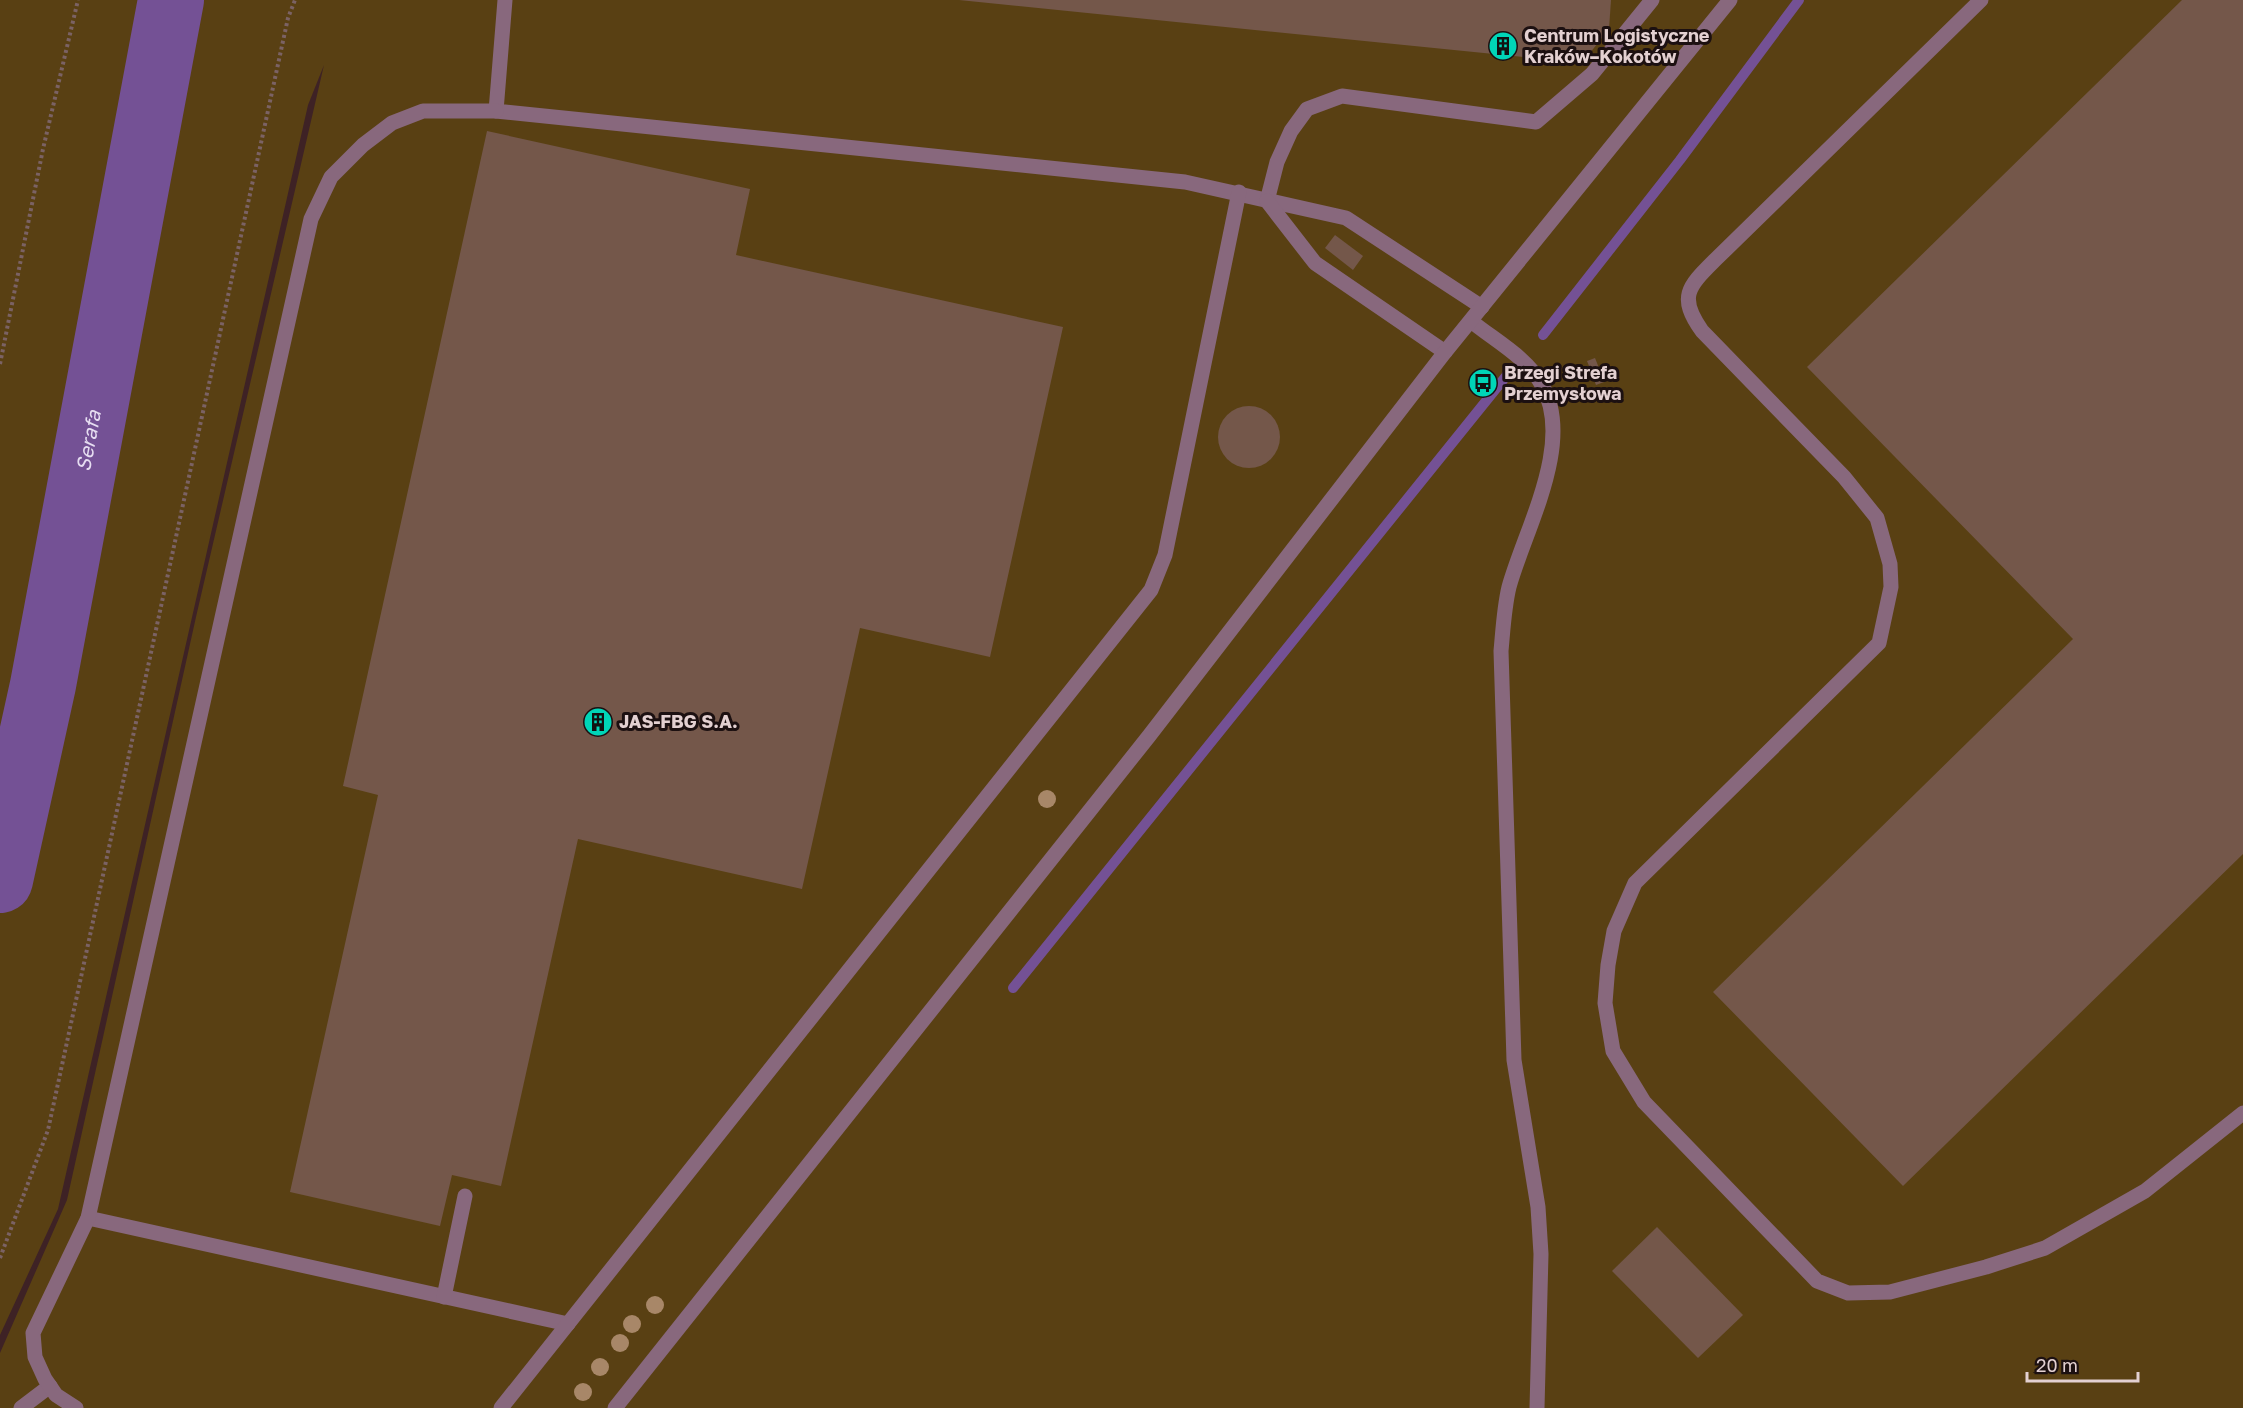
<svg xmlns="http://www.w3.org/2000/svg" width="2243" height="1408" viewBox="0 0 2243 1408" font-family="'Golos Text',sans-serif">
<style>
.green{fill:#594013}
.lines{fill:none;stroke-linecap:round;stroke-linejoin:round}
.stream{stroke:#745195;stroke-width:10}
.river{stroke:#745195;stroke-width:66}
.building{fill:#74574a}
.path{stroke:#7b6264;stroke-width:4;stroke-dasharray:3 3;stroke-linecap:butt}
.minor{stroke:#88687d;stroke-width:15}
.tree{fill:#a88768}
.labels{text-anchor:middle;stroke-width:6;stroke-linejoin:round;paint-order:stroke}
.poi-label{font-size:18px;font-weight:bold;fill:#e3d0d1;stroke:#1c1011;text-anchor:start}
.water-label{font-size:20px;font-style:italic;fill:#e6ddf1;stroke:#1c1011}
</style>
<rect width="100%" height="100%" fill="#3e2225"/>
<!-- green -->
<path class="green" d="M 0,0 L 2243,0 L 2243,1408 L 0,1408 L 0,1353 L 67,1200 L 196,617 L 324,65 L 308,105 L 58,1209 L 0,1335 Z"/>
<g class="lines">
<!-- stream -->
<g class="stream">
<path d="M 1543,335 L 1680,160 L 1799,0"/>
<path d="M 1013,988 L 1507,375"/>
</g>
<!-- river -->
<path class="river" id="s1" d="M 0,880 L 43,685 L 171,0"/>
</g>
<!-- building -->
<g class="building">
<path d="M 959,0 L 1611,0 L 1609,29 L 1582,63 Z"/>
<path d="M 2182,0 L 2243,0 L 2243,854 L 1903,1186 L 1713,992 L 2073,639 L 1807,367 Z"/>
<path d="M 487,131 L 750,189 L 736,255 L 1063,327 L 990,657 L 860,628 L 802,889 L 578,839 L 501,1186 L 452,1175 L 440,1226 L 290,1192 L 378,795 L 343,786 Z"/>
<path d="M 1335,235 L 1363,256 L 1353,270 L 1325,248 Z"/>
<path d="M 1595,358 L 1599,368 L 1591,371 L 1587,361 Z"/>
<path d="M 1601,371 L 1604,382 L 1596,385 L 1592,374 Z"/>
<circle cx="1249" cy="437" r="31"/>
<path d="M 1657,1227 L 1743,1315 L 1698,1358 L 1612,1271 Z"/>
</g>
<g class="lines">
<!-- path -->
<g class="path">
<path d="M 0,364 L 43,149 L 78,0"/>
<path d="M 0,1258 L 48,1130 L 288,18 L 295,0"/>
</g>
<!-- minor -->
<g class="minor">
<path d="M 505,0 L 496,111 L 1185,182 L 1346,218 L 1482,307"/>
<path d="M 1981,0 L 1716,259 C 1689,286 1677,296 1702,331 L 1844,477 L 1877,518 L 1890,564 L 1891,587 L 1879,643 L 1635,883 L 1614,931 L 1608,965 L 1605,1003 L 1613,1051 L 1644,1102 L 1817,1281 L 1848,1293 L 1890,1292 L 1986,1267 L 2045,1248 L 2145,1191 L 2243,1113"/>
<path d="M 1267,201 L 1277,162 L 1291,131 L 1307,109 L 1342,96 L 1536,122 L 1592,74 L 1652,0"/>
<path d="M 1267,201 L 1315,263 L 1445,352"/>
<path d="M 1471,321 C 1494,340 1528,358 1542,385 C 1575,443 1525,529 1509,587 C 1504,608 1503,630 1501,651 L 1514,1060 L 1538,1207 L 1541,1254 L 1537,1408"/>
<path d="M 88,1218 L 568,1324"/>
<path d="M 444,1297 L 465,1196"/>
<path d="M 21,1408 L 50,1386"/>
<path d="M 76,1408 L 56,1395 L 45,1379 L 35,1357 L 33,1333 L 88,1218 L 311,219 L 331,177 L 363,145 L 392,123 L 423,111 L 496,111"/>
<path d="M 501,1408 L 1151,590 L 1165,555 L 1239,192"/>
<path d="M 615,1408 L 1149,736 L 1445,352 L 1730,0"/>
</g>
</g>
<!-- trees -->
<g class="tree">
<circle cx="1047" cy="799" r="9"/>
<circle cx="655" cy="1305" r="9"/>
<circle cx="632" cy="1324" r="9"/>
<circle cx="620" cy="1343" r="9"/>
<circle cx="600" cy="1367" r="9"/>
<circle cx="583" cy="1392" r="9"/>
</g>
<!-- icons -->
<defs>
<g id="building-disc" transform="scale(1.5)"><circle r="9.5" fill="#00d5b7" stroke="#1c1011"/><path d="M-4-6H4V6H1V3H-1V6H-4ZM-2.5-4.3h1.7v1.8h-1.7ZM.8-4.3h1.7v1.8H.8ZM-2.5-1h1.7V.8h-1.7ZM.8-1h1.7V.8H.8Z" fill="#111"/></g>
<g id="bus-disc" transform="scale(1.5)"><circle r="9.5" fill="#00d5b7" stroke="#1c1011"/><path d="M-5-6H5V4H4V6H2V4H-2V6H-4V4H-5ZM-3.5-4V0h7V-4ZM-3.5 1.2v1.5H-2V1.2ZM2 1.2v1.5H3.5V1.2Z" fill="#111"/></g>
</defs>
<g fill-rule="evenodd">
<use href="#building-disc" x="1503" y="46"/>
<use href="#bus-disc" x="1483" y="383"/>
<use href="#building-disc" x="598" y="722"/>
</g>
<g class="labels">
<!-- poi labels -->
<g class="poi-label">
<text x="1524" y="42">Centrum Logistyczne<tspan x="1524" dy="21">Kraków–Kokotów</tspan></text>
<text x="1504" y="379">Brzegi Strefa<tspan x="1504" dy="21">Przemysłowa</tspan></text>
<text x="619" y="728">JAS-FBG S.A.</text>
</g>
<!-- water labels -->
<g class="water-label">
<text dy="7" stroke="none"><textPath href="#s1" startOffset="448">Serafa</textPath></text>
</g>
</g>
<!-- scale -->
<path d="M2027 1372v9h111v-9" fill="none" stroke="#e3d0d1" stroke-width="3"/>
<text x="2036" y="1372" font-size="18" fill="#e3d0d1" stroke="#1c1011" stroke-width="4.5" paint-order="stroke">20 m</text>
</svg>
